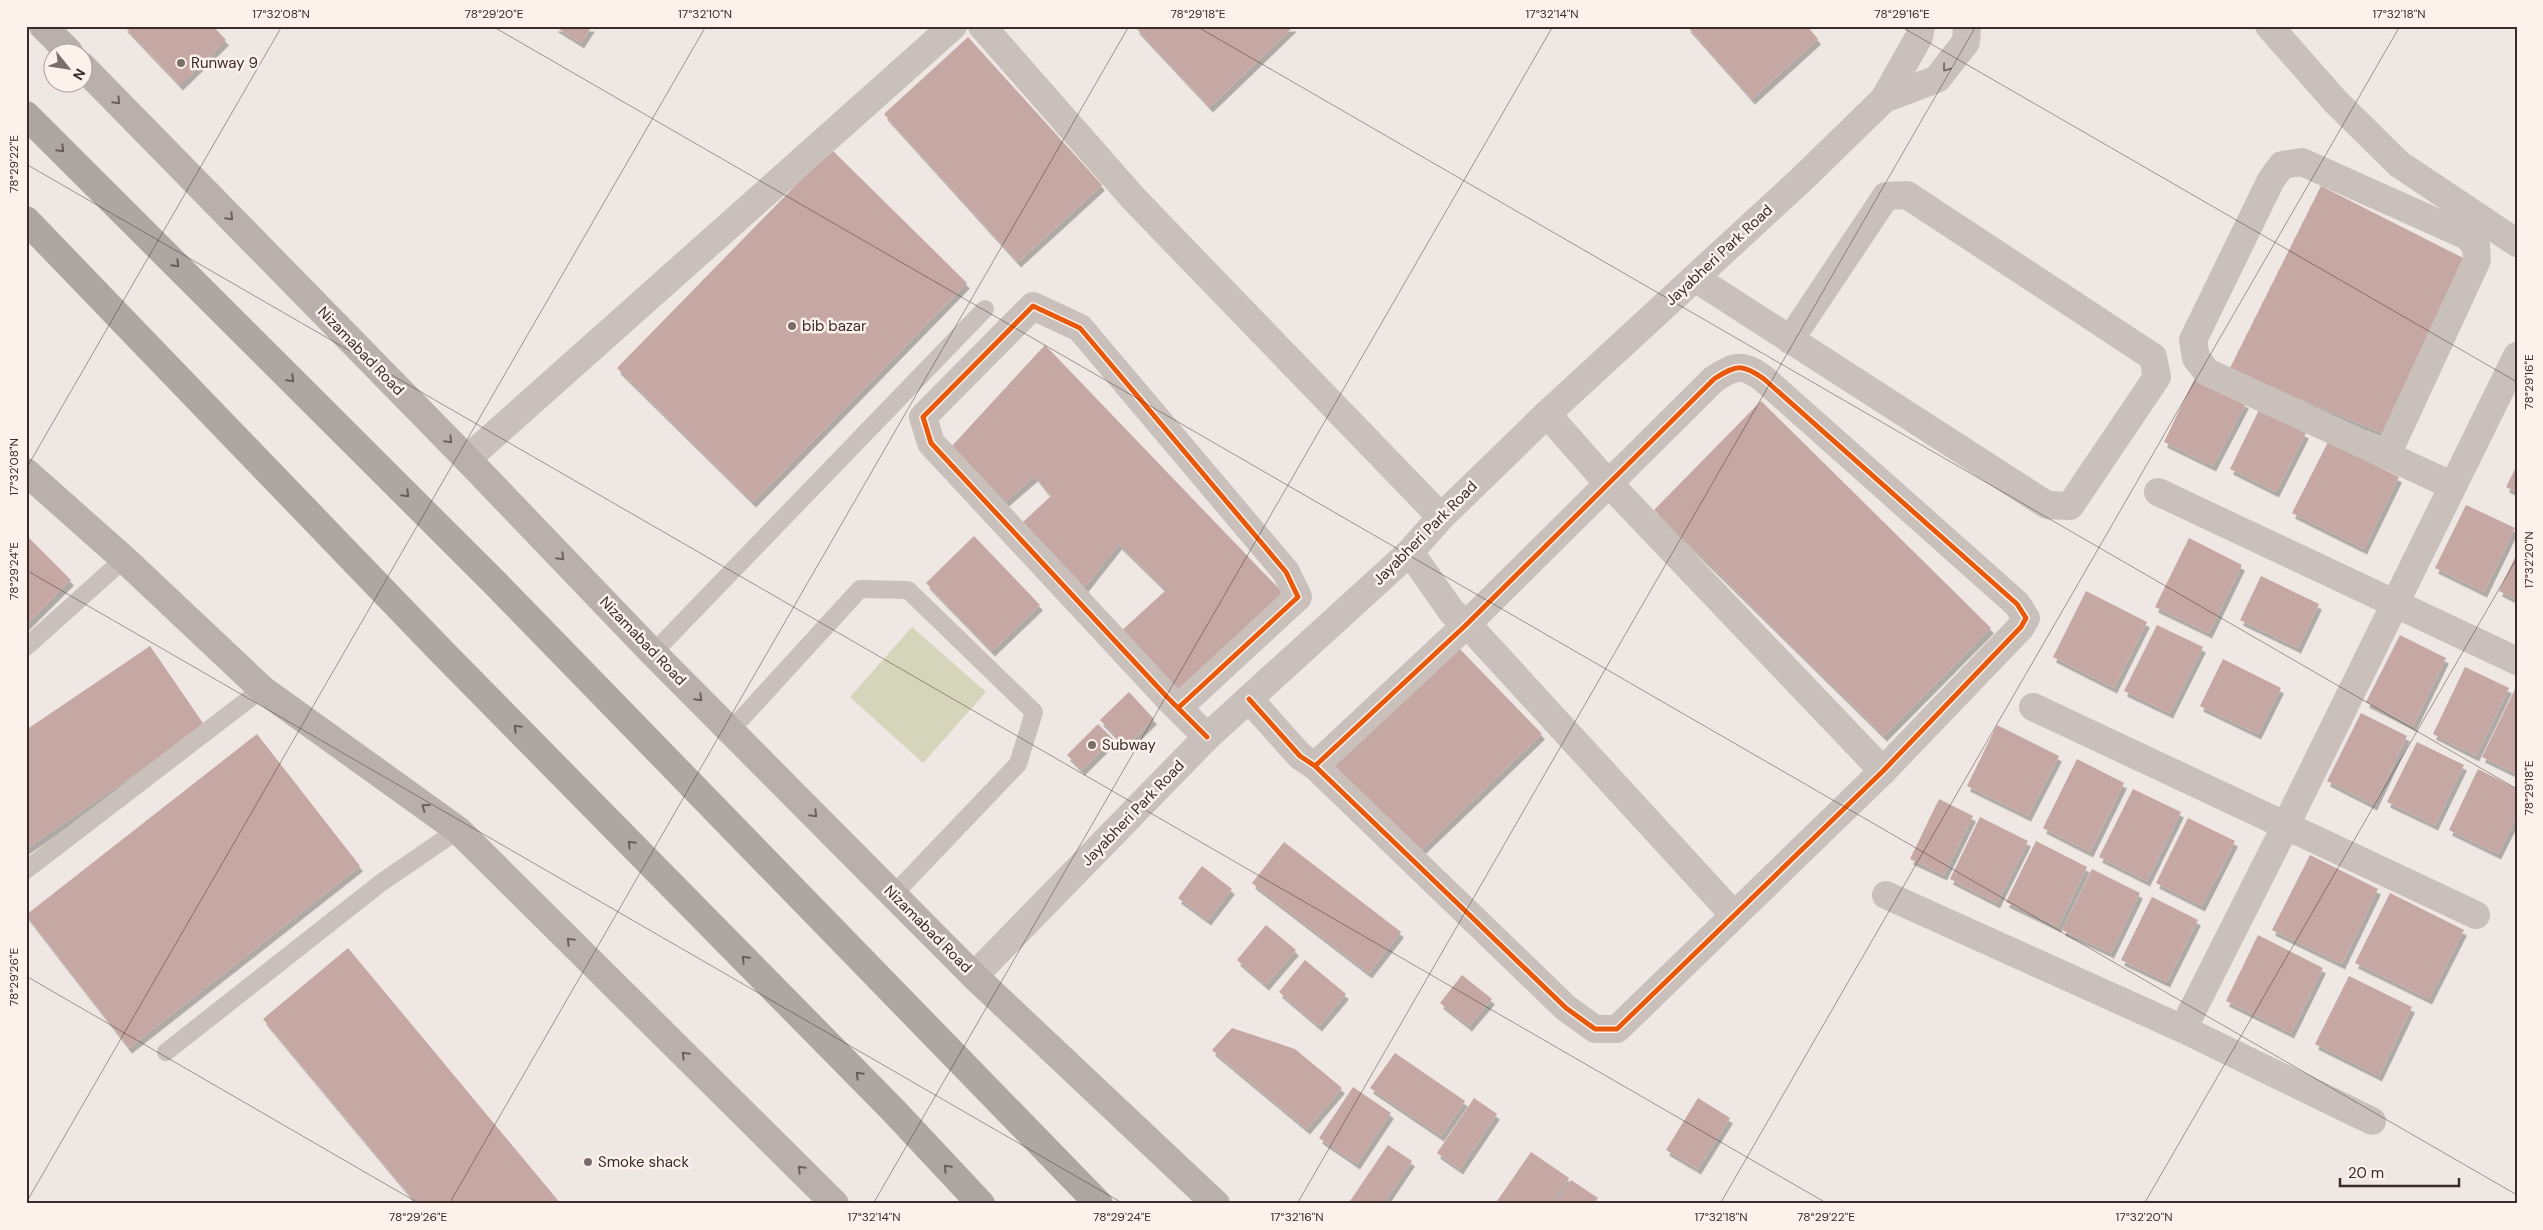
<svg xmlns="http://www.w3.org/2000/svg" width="2543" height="1230" viewBox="0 0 2543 1230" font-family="'DM Sans',sans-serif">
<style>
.green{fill:#d4d5bb}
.building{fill:#c5a7a3;filter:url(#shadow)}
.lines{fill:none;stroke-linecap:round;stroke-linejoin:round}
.lane{stroke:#c9c0bc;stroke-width:18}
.street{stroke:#c9c0bc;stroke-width:28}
.secondary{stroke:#b9b0ac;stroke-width:28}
.highway{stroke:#aea6a2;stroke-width:28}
.cycleway-casing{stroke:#fcf1eb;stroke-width:8}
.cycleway{stroke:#e8590c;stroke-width:5}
.oneway{stroke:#7b6f6b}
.oneway2{stroke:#6d615d}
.oneway3{stroke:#695d59}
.ticks{fill:none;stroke:#3b2c29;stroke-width:1;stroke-opacity:0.45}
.poi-dot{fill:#7a6d6a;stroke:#fcf1eb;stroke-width:2}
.labels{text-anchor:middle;stroke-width:5;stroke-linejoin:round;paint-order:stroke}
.poi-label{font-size:15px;fill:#3b2c29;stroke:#fcf1eb;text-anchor:start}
.street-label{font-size:15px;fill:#3b2c29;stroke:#fcf1eb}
.neatline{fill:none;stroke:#3b2c29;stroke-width:2}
.ticks-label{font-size:12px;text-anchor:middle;fill:#3b2c29}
</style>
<defs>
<filter id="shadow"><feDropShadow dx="3" dy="5.5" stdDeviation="0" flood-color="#0004"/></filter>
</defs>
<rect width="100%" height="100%" fill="#efe7e3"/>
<!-- green -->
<path class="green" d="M 912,627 L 986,692 L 923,763 L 850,697 Z"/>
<!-- building -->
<g class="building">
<path d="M 124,26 L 213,26 L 226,40 L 180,85 Z"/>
<path d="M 554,26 L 592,26 L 581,43 Z"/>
<path d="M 1138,26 L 1294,26 L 1210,107 L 1136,28 Z"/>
<path d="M 1687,26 L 1807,26 L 1818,39 L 1752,99 Z"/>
<path d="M 968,37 L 1102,185 L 1018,262 L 884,114 Z"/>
<path d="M 831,149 L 967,283 L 753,502 L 617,368 Z"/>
<path d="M 2321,186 L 2467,260 L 2385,434 L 2229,370 Z"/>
<path d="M 1045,345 L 1283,593 L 1182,695 L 1117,635 L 1166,590 L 1119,544 L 1085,587 L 1023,522 L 1051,496 L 1035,476 L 1006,501 L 952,446 Z"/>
<path d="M 2195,378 L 2246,403 L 2213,466 L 2164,442 Z"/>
<path d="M 1761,401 L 1991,628 L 1884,736 L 1654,510 Z"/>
<path d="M 2259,410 L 2306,433 L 2276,492 L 2230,469 Z"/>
<path d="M 2328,442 L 2399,477 L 2364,549 L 2292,513 Z"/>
<path d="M 2517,465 L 2517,492 L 2506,487 Z"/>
<path d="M 2466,505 L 2515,528 L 2484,592 L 2435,568 Z"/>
<path d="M 26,535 L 71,580 L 26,625 Z"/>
<path d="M 974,536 L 1040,605 L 992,651 L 926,583 Z"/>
<path d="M 2189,538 L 2242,565 L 2209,633 L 2155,607 Z"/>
<path d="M 2517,553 L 2517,600 L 2499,591 Z"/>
<path d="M 2261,576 L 2319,604 L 2298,648 L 2240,620 Z"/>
<path d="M 2086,591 L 2147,622 L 2114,688 L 2053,657 Z"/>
<path d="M 2157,625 L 2203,647 L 2170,713 L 2124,691 Z"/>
<path d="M 2400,635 L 2446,658 L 2413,726 L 2366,702 Z"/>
<path d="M 150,646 L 205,726 L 26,849 L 26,730 Z"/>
<path d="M 1457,646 L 1542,734 L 1416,855 L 1332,767 Z"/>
<path d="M 2223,659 L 2281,688 L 2258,734 L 2200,706 Z"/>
<path d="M 2465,667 L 2509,688 L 2476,756 L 2433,734 Z"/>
<path d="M 2515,689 L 2517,690 L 2517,774 L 2482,757 Z"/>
<path d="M 1129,692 L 1154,719 L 1126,746 L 1100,720 Z"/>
<path d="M 2361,713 L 2407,736 L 2374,805 L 2327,781 Z"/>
<path d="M 1098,724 L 1113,739 L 1082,770 L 1067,755 Z"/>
<path d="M 1997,725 L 2059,756 L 2028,816 L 1967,786 Z"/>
<path d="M 257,734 L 360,866 L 129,1048 L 26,915 Z"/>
<path d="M 2417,742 L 2464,765 L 2435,825 L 2387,802 Z"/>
<path d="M 2077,759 L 2124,783 L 2090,852 L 2043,828 Z"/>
<path d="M 2478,769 L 2517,789 L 2517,816 L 2498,854 L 2449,830 Z"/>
<path d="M 2133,789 L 2181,812 L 2147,881 L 2099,857 Z"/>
<path d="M 1939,799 L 1973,816 L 1944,875 L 1910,859 Z"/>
<path d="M 1980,817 L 2028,841 L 1997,903 L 1950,879 Z"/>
<path d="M 2188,818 L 2235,841 L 2202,906 L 2156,883 Z"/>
<path d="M 2036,841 L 2087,867 L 2058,927 L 2006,902 Z"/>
<path d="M 1284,842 L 1401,932 L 1369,973 L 1252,883 Z"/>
<path d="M 2310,855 L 2378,889 L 2342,964 L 2272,930 Z"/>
<path d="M 1202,866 L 1232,889 L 1208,920 L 1178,898 Z"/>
<path d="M 2092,869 L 2140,893 L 2111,953 L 2062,930 Z"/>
<path d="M 2390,893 L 2464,930 L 2429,999 L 2355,963 Z"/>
<path d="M 2152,897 L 2198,920 L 2167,982 L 2121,960 Z"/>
<path d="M 1266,925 L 1296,950 L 1266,985 L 1237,960 Z"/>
<path d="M 2258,935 L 2323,968 L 2291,1033 L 2226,1001 Z"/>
<path d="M 348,948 L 561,1204 L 417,1204 L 263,1019 Z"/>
<path d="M 1305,960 L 1346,994 L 1319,1026 L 1279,992 Z"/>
<path d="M 1462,975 L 1492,999 L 1469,1026 L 1440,1003 Z"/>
<path d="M 2349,976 L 2412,1007 L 2379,1076 L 2315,1044 Z"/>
<path d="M 1232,1028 L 1295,1049 L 1342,1088 L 1307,1129 L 1212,1050 Z"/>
<path d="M 1395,1053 L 1465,1101 L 1441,1136 L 1370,1088 Z"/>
<path d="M 1353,1087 L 1391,1113 L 1357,1164 L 1319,1138 Z"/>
<path d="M 1474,1098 L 1497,1114 L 1460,1169 L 1437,1153 Z"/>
<path d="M 1698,1098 L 1730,1118 L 1698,1169 L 1666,1150 Z"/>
<path d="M 1388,1145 L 1412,1161 L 1383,1204 L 1348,1204 Z"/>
<path d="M 1531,1152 L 1569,1178 L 1552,1204 L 1495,1204 Z"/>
<path d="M 1571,1180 L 1598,1198 L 1593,1204 L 1555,1204 Z"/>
</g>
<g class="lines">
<!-- lane -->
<g class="lane">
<path d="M 26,647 L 124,559"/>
<path d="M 653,653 L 985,309"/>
<path d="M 731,730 L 860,589 L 908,590 L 1034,712 L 1018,764 L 894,894"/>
<path d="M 26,870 L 262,689"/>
<path d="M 166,1052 L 382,882 L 458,830"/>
</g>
<!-- street -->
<g class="street">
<path d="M 982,26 L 1134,199 L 1441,517"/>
<path d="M 2269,26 L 2336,102 L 2399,164 L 2517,243"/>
<path d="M 1884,99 L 1937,79 L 1966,42 L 1967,26"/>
<path d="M 1695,278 L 2047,505 L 2070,506 L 2157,377 L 2153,357 L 1907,195 L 1886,196 L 1790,340"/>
<path d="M 1547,414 L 1598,472 L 1883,771"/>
<path d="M 2387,455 L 2477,260 L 2476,246 L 2467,236 L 2302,162 L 2282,165 L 2271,180 L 2193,340 L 2196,358 L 2207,372 L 2451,485"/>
<path d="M 467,459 L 953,26"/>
<path d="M 2158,492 L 2517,661"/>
<path d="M 1410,552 L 1452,612 L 1467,624 L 1733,914"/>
<path d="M 1249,699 L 1300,756 L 1315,766 L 1566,1008 L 1595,1029 L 1617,1029 L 1883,771 L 2021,627 L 2026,618 L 2017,604 L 1764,379 C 1742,363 1736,365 1714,379 L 1467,624 L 1315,766"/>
<path d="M 2033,707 L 2476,915"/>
<path d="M 1178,708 L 1298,597 L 1286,572 L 1080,328 L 1033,306 L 923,417 L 931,443 L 1167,697 L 1207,737"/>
<path d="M 1886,895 L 2183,1029 L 2372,1121"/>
<path d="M 974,976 L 1207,737 L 1410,552 L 1441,517 L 1547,414 L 1803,178 L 1884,99 L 1919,37 L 1921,26"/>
<path d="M 2183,1029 L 2285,827 L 2517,356"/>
</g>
<!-- secondary -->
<g class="secondary">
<path d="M 43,26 L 69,52"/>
<path d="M 82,66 L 467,459 L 653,653 L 974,976 L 1216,1204"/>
<path d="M 26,472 L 124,559 L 262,689 L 458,830 L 835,1204"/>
</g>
<!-- highway -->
<g class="highway">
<path d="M 26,115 L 495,583 L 1099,1204"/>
<path d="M 26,220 L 443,653 L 893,1110 L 981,1204"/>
</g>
<!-- cycleway casing -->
<g class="cycleway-casing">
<g id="cycleway">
<path d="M 1249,699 L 1300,756 L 1315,766 L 1566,1008 L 1595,1029 L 1617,1029 L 1883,771 L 2021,627 L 2026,618 L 2017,604 L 1764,379 C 1742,363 1736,365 1714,379 L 1467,624 L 1315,766"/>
<path d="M 1178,708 L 1298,597 L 1286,572 L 1080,328 L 1033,306 L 923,417 L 931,443 L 1167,697 L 1207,737"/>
</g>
</g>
<!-- cycleway -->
<use href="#cycleway" class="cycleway"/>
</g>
<!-- one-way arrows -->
<defs><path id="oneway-chevron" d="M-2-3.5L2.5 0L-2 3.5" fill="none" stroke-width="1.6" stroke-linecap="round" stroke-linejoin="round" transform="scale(1.25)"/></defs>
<use class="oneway" href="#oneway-chevron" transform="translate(1946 68) rotate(128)"/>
<g class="oneway2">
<use href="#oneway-chevron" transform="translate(117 101) rotate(46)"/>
<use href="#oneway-chevron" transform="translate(230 217) rotate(46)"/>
<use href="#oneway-chevron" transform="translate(449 440) rotate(46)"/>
<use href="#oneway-chevron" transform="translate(561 557) rotate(46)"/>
<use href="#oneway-chevron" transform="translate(699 698) rotate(45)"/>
<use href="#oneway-chevron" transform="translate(425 807) rotate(-144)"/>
<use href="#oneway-chevron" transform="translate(814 814) rotate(45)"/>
<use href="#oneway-chevron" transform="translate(570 941) rotate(-135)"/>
<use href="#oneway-chevron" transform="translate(685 1055) rotate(-135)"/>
<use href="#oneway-chevron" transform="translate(801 1169) rotate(-135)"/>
</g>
<g class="oneway3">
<use href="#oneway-chevron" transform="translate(61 149) rotate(45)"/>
<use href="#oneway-chevron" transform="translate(176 264) rotate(45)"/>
<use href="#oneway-chevron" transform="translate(291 379) rotate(45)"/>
<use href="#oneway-chevron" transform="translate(406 494) rotate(45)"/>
<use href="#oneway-chevron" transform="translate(517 728) rotate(-135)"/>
<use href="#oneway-chevron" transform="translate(631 844) rotate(-135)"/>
<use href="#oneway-chevron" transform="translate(745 959) rotate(-135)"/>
<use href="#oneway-chevron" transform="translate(859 1075) rotate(-135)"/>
<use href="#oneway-chevron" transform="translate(947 1168) rotate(-133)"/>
</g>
<!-- ticks -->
<path class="ticks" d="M 492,26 L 2517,1195M 1196,26 L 2517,789M 1900,26 L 2517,382M 26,164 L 1828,1204M 26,469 L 282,26M 26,570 L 1124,1204M 26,976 L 420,1204M 26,1203 L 706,26M 449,1204 L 1129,26M 873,1204 L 1553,26M 1297,1204 L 1976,26M 1720,1204 L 2400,26M 2144,1204 L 2517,558"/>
<!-- markers -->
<g class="poi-dot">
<circle cx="181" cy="63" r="5"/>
<circle cx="792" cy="326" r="5"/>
<circle cx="1092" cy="745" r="5"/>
<circle cx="588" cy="1162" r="5"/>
</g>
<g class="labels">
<!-- poi labels -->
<g class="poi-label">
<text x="191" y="68">Runway 9</text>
<text x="802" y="331">bib bazar</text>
<text x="1102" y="750">Subway</text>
<text x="598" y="1167">Smoke shack</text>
</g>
<!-- street labels -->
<g class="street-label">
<text transform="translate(1719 255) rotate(-43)" y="5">Jayabheri Park Road</text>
<text transform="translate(361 351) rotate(46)" y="5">Nizamabad Road</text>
<text transform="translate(1425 533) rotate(-45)" y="5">Jayabheri Park Road</text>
<text transform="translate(643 641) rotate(46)" y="5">Nizamabad Road</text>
<text transform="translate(1133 813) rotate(-46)" y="5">Jayabheri Park Road</text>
<text transform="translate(928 929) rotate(45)" y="5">Nizamabad Road</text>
</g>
</g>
<!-- border -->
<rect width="2543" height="1230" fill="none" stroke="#fcf1eb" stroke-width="55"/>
<!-- north arrow -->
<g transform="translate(68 68) rotate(120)"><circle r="24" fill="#fcf1eb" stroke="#afa29d"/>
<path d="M0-4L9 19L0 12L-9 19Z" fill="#7a6d6a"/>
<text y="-8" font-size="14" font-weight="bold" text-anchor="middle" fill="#3b2c29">N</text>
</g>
<!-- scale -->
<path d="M2340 1178v8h119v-8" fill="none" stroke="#3b2c29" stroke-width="2.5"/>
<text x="2348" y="1178" font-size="15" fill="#3b2c29" stroke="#fcf1eb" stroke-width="4" paint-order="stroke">20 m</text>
<rect x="28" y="28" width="2488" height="1174" class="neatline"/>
<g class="ticks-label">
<text x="281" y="18">17°32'08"N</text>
<text x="494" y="18">78°29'20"E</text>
<text x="705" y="18">17°32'10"N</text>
<text x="1198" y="18">78°29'18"E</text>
<text x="1552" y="18">17°32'14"N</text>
<text x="1902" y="18">78°29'16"E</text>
<text x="2399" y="18">17°32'18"N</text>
<text transform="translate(14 164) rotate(-90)" y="4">78°29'22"E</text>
<text transform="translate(2529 382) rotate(-90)" y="4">78°29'16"E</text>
<text transform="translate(14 467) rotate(-90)" y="4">17°32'08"N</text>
<text transform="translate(2529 560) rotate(-90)" y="4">17°32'20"N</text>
<text transform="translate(14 571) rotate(-90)" y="4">78°29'24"E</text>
<text transform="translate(2529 788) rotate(-90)" y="4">78°29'18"E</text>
<text transform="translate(14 977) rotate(-90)" y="4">78°29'26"E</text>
<text x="418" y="1221">78°29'26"E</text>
<text x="874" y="1221">17°32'14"N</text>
<text x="1122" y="1221">78°29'24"E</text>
<text x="1297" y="1221">17°32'16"N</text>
<text x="1721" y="1221">17°32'18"N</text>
<text x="1826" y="1221">78°29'22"E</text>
<text x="2144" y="1221">17°32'20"N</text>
</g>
</svg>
